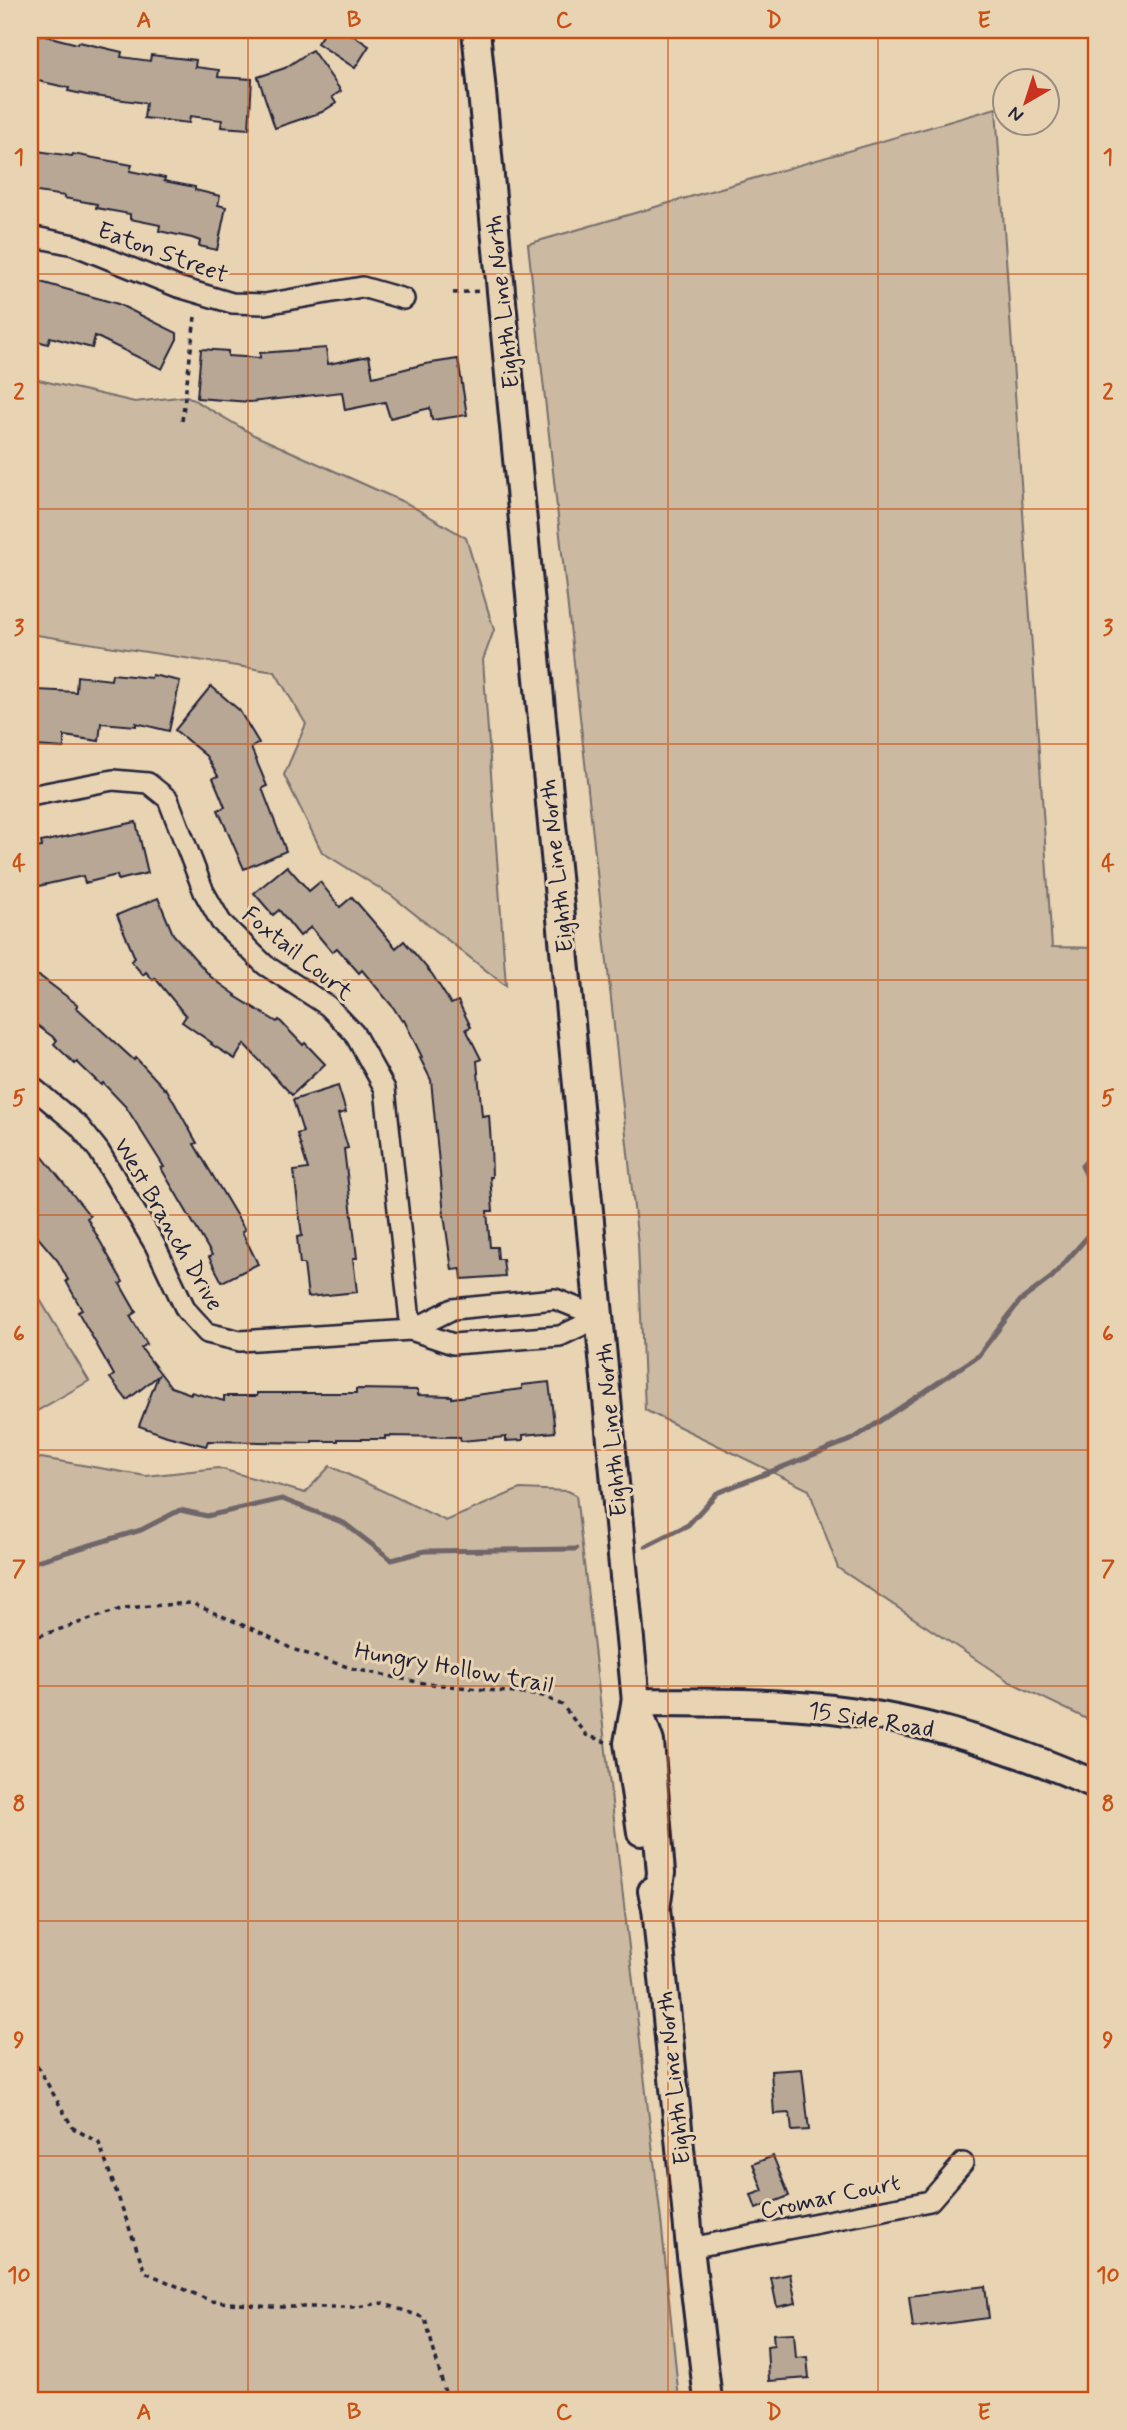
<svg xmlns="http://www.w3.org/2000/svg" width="1127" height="2430" viewBox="0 0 1127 2430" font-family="Mynerve,sans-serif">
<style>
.green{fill:#cbbaa1;stroke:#766e6e;stroke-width:2}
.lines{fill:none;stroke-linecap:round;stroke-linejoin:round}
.stream{stroke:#6f6669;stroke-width:5}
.building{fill:#b7a794;stroke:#22223b;stroke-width:2}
.street-casing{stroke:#22223b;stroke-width:24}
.secondary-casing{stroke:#22223b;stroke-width:32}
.path{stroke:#22223b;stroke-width:3.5;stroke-dasharray:5 5;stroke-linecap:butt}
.street{stroke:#e8d3b2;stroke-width:19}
.secondary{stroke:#e8d3b2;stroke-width:26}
.grid{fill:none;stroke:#ca5113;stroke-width:2;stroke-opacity:0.55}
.labels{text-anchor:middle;stroke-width:6;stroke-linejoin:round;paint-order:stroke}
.street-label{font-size:24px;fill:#22223b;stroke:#e8d3b2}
.neatline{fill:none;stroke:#ca5113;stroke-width:2.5}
.grid-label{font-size:23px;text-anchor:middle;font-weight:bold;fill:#ca5113}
</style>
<rect width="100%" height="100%" fill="#e8d3b2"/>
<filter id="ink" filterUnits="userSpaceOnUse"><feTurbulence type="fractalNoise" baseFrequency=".0143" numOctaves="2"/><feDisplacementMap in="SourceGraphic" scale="14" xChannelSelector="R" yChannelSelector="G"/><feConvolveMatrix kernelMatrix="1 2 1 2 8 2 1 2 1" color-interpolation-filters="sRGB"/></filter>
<g filter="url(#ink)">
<!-- green -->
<g class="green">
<path d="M 996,108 L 1052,947 L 1097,948 L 1097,1724 L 1010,1682 L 838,1568 L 809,1490 L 645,1410 L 638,1244 L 528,244 Z"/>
<path d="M 30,378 L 135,402 L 187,396 L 254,435 L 408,504 L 466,538 L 494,630 L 483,660 L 506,986 L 392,896 L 322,852 L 284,775 L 306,724 L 275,672 L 30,634 Z"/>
<path d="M 30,1283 L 89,1381 L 30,1415 Z"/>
<path d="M 41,1458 L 146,1476 L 218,1468 L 305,1493 L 330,1466 L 446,1521 L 520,1489 L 568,1491 L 576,1495 L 662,2229 L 679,2400 L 30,2400 L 30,1461 Z"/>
</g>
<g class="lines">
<!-- stream -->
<g class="stream">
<path d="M 646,1546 L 688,1525 L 717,1493 L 853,1439 L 978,1356 L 1020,1301 L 1052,1277 L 1090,1234 L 1097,1195 L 1082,1166 L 1097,1150"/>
<path d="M 30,1563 L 141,1530 L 180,1510 L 207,1516 L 282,1499 L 344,1523 L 392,1560 L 425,1551 L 576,1549"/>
</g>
</g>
<!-- building -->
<g class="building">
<path d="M 326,30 L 345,30 L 369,46 L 355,68 L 317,43 Z"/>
<path d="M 30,32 L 78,44 L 79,42 L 122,52 L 121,57 L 150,61 L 151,55 L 196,60 L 195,67 L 219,70 L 218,77 L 252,79 L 249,129 L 221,127 L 222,120 L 190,116 L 189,123 L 144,118 L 146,103 L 87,95 L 68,91 L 69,88 L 30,79 Z"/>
<path d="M 312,50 L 341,91 L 332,97 L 336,103 L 322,112 L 275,128 L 258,77 L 285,68 Z"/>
<path d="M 30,150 L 72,156 L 73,154 L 132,165 L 130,171 L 165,178 L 164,181 L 195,187 L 195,190 L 220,196 L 218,205 L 226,207 L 217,250 L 199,246 L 200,241 L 192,238 L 159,231 L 160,225 L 130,219 L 130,214 L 96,208 L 97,204 L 64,198 L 65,196 L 30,191 Z"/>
<path d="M 30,279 L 118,304 L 177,333 L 177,339 L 162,369 L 95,336 L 92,348 L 50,337 L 48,344 L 30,339 Z"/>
<path d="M 326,348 L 328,364 L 369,356 L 373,377 L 425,364 L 458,359 L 467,415 L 432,420 L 430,408 L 390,418 L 385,402 L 345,410 L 342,392 L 250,402 L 197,398 L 201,349 L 228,351 L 228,356 L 260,358 L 260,353 Z"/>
<path d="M 112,674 L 151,678 L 152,675 L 180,681 L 169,731 L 136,723 L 136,726 L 101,723 L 99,741 L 64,736 L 64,748 L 35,746 L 38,690 L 76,692 L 77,676 L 111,680 Z"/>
<path d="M 211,686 L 239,710 L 259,743 L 251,748 L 267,786 L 262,788 L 286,851 L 244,869 L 218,810 L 225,807 L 213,778 L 218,776 L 206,756 L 175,730 Z"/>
<path d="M 136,822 L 148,873 L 118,880 L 117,875 L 85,883 L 83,876 L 30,888 L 30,849 L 42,847 L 41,842 Z"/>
<path d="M 287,866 L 309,891 L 320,882 L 340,907 L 352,897 L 396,948 L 404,941 L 432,974 L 451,1004 L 458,1001 L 471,1027 L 466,1029 L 481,1059 L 477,1061 L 482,1116 L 489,1115 L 491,1144 L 492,1177 L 490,1177 L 493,1211 L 487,1211 L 490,1247 L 497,1247 L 498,1259 L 503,1259 L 505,1276 L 462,1279 L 461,1269 L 452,1270 L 444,1215 L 431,1080 L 420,1058 L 422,1057 L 404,1020 L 402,1021 L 393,1007 L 362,970 L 359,973 L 337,948 L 332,952 L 311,927 L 300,936 L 279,910 L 273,915 L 254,893 Z"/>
<path d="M 158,898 L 173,934 L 211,977 L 236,995 L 235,996 L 277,1022 L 279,1020 L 303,1045 L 305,1043 L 325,1064 L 292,1095 L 244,1044 L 235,1059 L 211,1044 L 212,1043 L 182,1022 L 186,1016 L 155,978 L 153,980 L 146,972 L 143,975 L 131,961 L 135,958 L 117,915 Z"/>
<path d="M 30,973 L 41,977 L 78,1005 L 76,1007 L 134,1060 L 136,1058 L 165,1089 L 166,1088 L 197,1143 L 194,1144 L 245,1230 L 242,1232 L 258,1264 L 222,1282 L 209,1257 L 212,1255 L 161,1168 L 164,1167 L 126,1107 L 103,1083 L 101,1085 L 77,1062 L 75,1064 L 54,1044 L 57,1040 L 30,1020 Z"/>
<path d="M 338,1086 L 346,1112 L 338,1114 L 348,1148 L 344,1149 L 357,1258 L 353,1258 L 357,1292 L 308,1297 L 304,1264 L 300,1264 L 297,1237 L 302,1236 L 294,1171 L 308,1169 L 297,1134 L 303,1132 L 293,1100 Z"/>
<path d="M 30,1141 L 90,1216 L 87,1218 L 123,1282 L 120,1284 L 136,1312 L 130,1316 L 147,1344 L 141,1348 L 171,1387 L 191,1394 L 191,1392 L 224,1401 L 224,1396 L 257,1396 L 257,1393 L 356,1393 L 356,1389 L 418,1390 L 418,1395 L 452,1396 L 452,1398 L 522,1389 L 522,1385 L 549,1382 L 555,1432 L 523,1435 L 523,1440 L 506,1441 L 506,1437 L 461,1441 L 460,1437 L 385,1436 L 385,1439 L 338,1439 L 338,1441 L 312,1441 L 312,1443 L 208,1441 L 206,1446 L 167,1436 L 139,1426 L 158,1376 L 127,1400 L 110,1378 L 114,1375 L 78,1312 L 82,1310 L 66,1281 L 68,1280 L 58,1261 L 30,1228 Z"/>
<path d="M 802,2069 L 809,2130 L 792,2131 L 790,2113 L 774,2114 L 771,2071 Z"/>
<path d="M 773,2156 L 789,2196 L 756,2209 L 751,2195 L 763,2191 L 753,2164 Z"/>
<path d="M 790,2274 L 796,2303 L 777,2307 L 771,2278 Z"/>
<path d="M 985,2286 L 989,2318 L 913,2328 L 909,2296 Z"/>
<path d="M 794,2333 L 796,2358 L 807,2357 L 809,2378 L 769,2381 L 767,2346 L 774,2345 L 773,2334 Z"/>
</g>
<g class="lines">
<!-- street casing -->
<g class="street-casing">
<g id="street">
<path d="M 30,236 L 74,245 L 178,287 L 232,303 L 265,304 L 362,287 L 404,299"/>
<path d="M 30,796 L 113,780 L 148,783 L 168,799 L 204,892 L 221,922 L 265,965 L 328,1006 L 354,1033 L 385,1089 L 411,1330"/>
<path d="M 30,1085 L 79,1126 L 99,1151 L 155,1245 L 186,1310 L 207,1333 L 240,1341 L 411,1330 L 453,1309 L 555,1299 L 600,1317"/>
<path d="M 411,1330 L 453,1344 L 560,1336 L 600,1317"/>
<path d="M 690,2248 L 930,2201 L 963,2163"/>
</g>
</g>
<!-- secondary casing -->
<g class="secondary-casing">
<g id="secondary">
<path d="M 476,30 L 636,1702 L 650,1742 L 661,1873 L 656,1908"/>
<path d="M 636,1702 C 701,1703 767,1701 832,1709 C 922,1719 1015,1749 1097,1785"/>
<path d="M 635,1704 L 628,1743 L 641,1832"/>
<path d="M 652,1891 L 656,1908 L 690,2248 L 708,2400"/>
</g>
</g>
<!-- path -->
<g class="path">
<path d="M 453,293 L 481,291"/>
<path d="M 182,421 L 195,317"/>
<path d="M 30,690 L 32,639"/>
<path d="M 30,1639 L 124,1608 L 191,1603 L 264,1634 L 292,1649 L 354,1669 L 423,1683 L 543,1696 L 562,1705 L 586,1735 L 606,1742"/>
<path d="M 30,2059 L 36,2064 L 73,2128 L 99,2143 L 145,2272 L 211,2301 L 270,2307 L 356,2307 L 382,2303 L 425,2318 L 447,2400"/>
</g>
<!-- street -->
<use href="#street" class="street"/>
<!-- secondary -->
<use href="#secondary" class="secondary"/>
</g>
</g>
<!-- grid -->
<path class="grid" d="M 248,30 L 248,2400M 458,30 L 458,2400M 668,30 L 668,2400M 878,30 L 878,2400M 30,274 L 1097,274M 30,509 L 1097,509M 30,744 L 1097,744M 30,980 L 1097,980M 30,1215 L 1097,1215M 30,1450 L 1097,1450M 30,1686 L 1097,1686M 30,1921 L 1097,1921M 30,2156 L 1097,2156"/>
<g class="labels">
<!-- street labels -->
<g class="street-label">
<text transform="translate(163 252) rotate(20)" y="8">Eaton Street</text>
<text transform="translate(502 302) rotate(-96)" y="8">Eighth Line North</text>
<text transform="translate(556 866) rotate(-96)" y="8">Eighth Line North</text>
<text transform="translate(298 953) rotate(39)" y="8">Foxtail Court</text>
<text transform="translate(169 1224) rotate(60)" y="8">West Branch Drive</text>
<text transform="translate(611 1430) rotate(-95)" y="8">Eighth Line North</text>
<text transform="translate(454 1667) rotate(10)" y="8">Hungry Hollow trail</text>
<text transform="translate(871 1719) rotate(9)" y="8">15 Side Road</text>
<text transform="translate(673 2078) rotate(-96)" y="8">Eighth Line North</text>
<text transform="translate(830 2196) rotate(-12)" y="8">Cromar Court</text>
</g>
</g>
<!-- margin -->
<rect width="1127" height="2430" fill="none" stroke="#e8d3b2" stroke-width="77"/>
<!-- north arrow -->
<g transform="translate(1026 102) rotate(219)"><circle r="33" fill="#e8d3b2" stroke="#998c82" stroke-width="2"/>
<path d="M0-5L12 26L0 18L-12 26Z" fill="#c8321e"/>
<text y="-10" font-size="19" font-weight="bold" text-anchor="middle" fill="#22223b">N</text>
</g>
<rect x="38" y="38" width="1050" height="2354" class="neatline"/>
<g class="grid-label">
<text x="144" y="27">A</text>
<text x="354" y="27">B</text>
<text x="564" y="27">C</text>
<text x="774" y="27">D</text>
<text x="984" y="27">E</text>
<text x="19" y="164">1</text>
<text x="1108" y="164">1</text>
<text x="19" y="399">2</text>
<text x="1108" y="399">2</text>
<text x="19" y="635">3</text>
<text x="1108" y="635">3</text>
<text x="19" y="870">4</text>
<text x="1108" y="870">4</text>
<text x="19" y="1105">5</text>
<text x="1108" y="1105">5</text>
<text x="19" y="1341">6</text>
<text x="1108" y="1341">6</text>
<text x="19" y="1576">7</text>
<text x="1108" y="1576">7</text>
<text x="19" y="1811">8</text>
<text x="1108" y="1811">8</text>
<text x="19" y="2047">9</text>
<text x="1108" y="2047">9</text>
<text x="19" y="2282">10</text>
<text x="1108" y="2282">10</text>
<text x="144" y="2419">A</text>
<text x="354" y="2419">B</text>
<text x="564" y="2419">C</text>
<text x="774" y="2419">D</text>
<text x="984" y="2419">E</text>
</g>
</svg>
